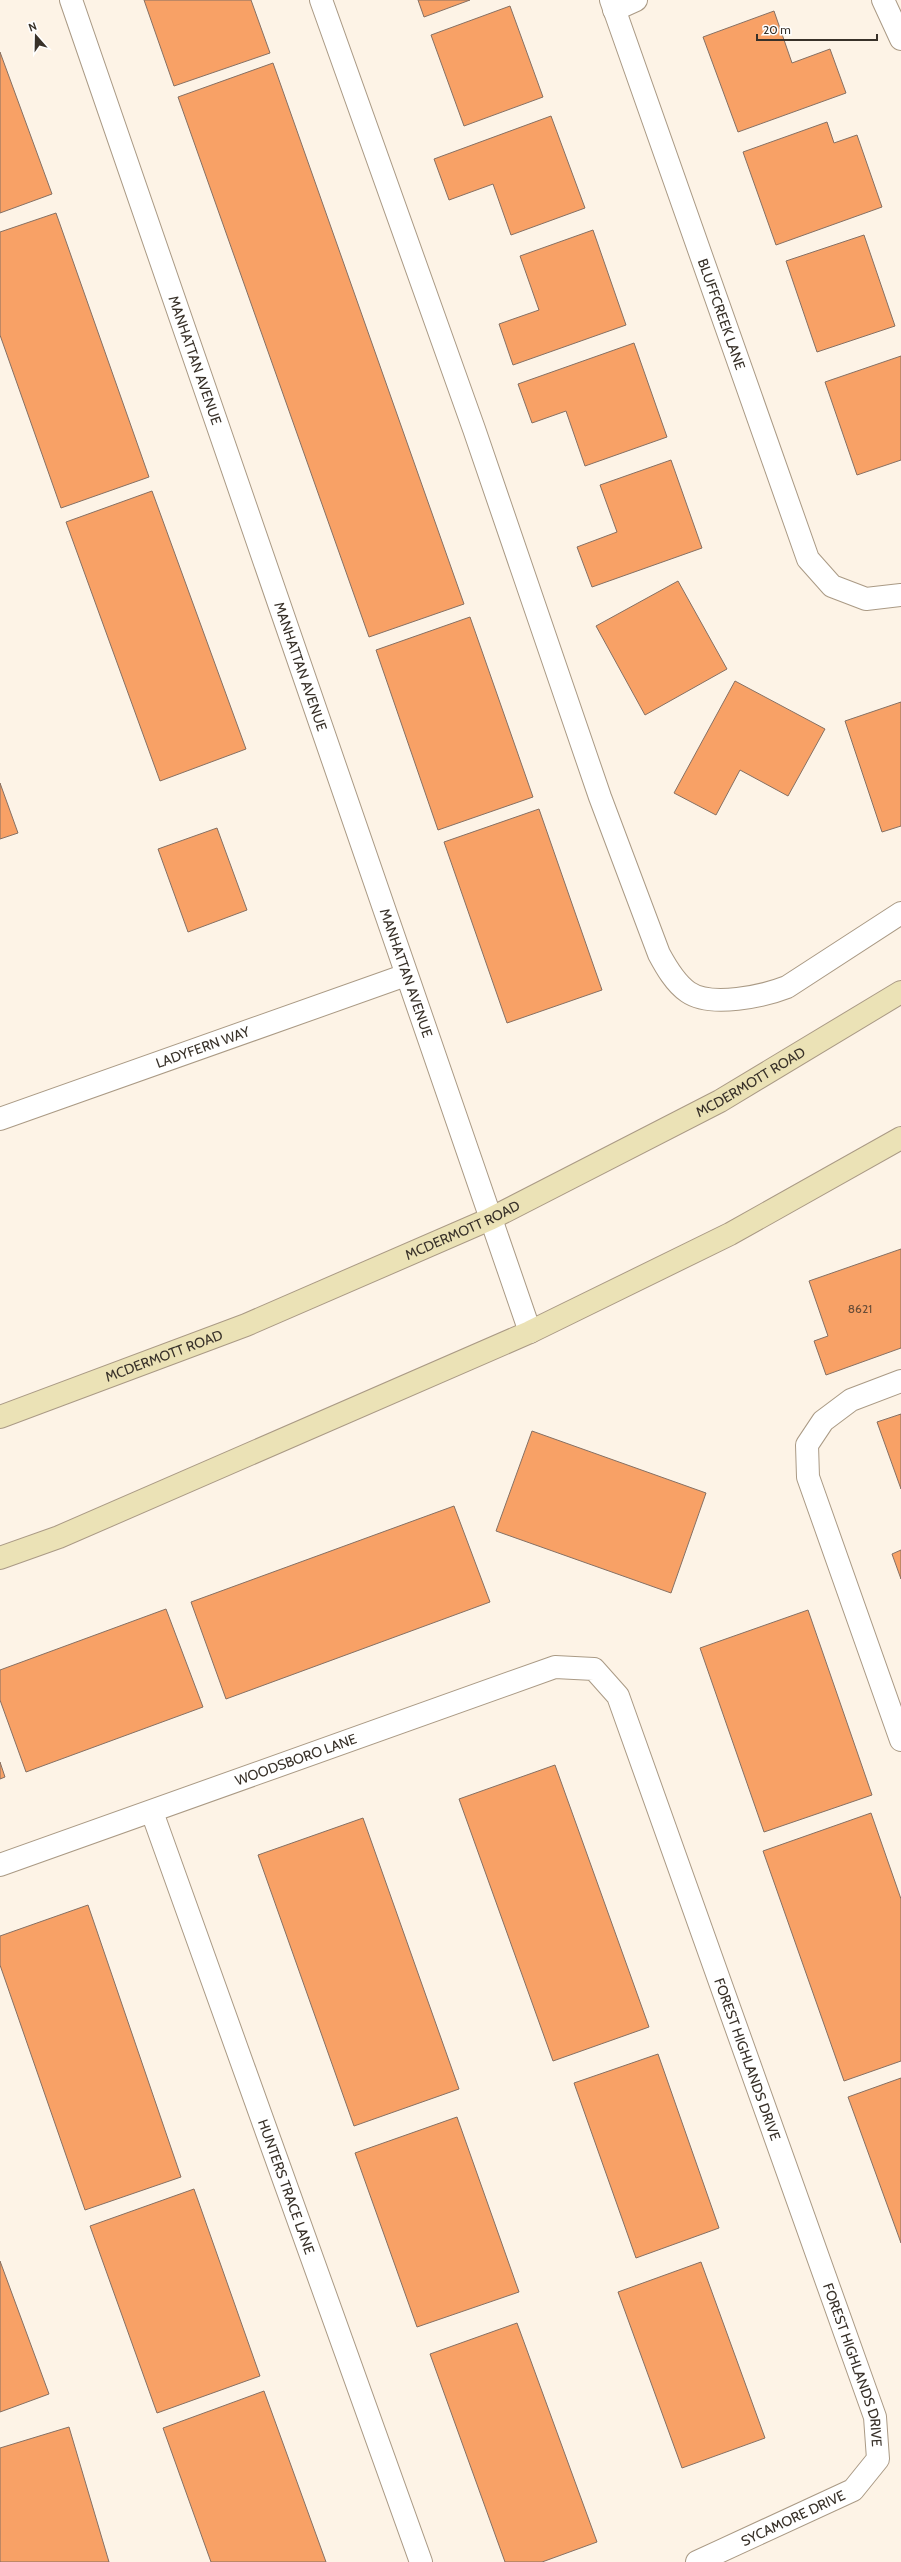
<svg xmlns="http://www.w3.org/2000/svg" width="901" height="2562" viewBox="0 0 901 2562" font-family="Cabin,sans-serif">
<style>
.building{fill:#f8a166;stroke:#867063}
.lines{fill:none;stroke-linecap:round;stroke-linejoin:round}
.service-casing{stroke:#aa9a85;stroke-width:24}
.minor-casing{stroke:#aa9a85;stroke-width:24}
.secondary-casing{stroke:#aa9a85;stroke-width:24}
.service{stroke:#fff;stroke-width:22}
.minor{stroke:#fff;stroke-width:22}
.secondary{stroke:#ebe2b6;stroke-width:22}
.labels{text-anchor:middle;stroke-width:3.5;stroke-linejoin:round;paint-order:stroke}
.number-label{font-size:12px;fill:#684d38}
.street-label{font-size:14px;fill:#383129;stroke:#fff}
</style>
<rect width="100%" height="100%" fill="#fdf3e6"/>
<!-- building -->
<g class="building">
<path d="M 144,0 L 251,0 L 270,53 L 174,86 Z"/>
<path d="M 418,0 L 470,0 L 424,17 Z"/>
<path d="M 510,6 L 543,97 L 464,126 L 431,35 Z"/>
<path d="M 774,11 L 792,63 L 830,49 L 846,93 L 738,132 L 703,37 Z"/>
<path d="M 0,52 L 52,194 L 0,213 Z"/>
<path d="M 273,63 L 464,604 L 369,637 L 178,97 Z"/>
<path d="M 551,116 L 585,208 L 511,235 L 493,184 L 449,200 L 434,159 Z"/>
<path d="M 827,122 L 834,143 L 857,135 L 882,207 L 776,245 L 743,152 Z"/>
<path d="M 56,213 L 149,477 L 61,508 L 0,335 L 0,232 Z"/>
<path d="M 593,230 L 626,325 L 513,365 L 499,324 L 539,310 L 520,256 Z"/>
<path d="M 864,235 L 895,326 L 817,352 L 786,261 Z"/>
<path d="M 634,343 L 667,437 L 585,466 L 566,411 L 532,423 L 518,384 Z"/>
<path d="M 901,356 L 901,460 L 857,475 L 825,382 Z"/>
<path d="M 671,460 L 702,548 L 592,587 L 577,547 L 617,532 L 600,485 Z"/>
<path d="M 152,491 L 246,749 L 160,781 L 66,522 Z"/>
<path d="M 678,581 L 727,669 L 645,715 L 596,626 Z"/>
<path d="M 470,617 L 533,797 L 438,830 L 376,650 Z"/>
<path d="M 735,681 L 825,729 L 788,796 L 740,770 L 716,815 L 674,793 Z"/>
<path d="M 901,702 L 901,826 L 882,832 L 845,721 Z"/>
<path d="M 0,783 L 18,833 L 0,839 Z"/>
<path d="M 539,809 L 602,990 L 507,1023 L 444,842 Z"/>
<path d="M 217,828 L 247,910 L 188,932 L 158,849 Z"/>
<path d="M 901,1249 L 901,1348 L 826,1375 L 814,1341 L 828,1336 L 809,1281 Z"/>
<path d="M 901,1414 L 901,1489 L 877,1422 Z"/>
<path d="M 532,1431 L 706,1493 L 671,1593 L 496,1531 Z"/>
<path d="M 454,1506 L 490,1602 L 226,1699 L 191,1602 Z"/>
<path d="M 901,1550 L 901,1579 L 892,1554 Z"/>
<path d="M 166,1609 L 203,1707 L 26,1772 L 0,1700 L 0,1670 Z"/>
<path d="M 808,1610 L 872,1795 L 764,1832 L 700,1648 Z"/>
<path d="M 0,1762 L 5,1777 L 0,1779 Z"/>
<path d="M 555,1765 L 649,2027 L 553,2061 L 459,1799 Z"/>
<path d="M 871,1813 L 901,1899 L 901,2061 L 844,2081 L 763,1851 Z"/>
<path d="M 363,1818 L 459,2089 L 354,2126 L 258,1855 Z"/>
<path d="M 88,1905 L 181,2177 L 85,2210 L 0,1965 L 0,1936 Z"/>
<path d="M 658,2054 L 719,2228 L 636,2258 L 574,2083 Z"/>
<path d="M 901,2078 L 901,2243 L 848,2097 Z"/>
<path d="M 457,2117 L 519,2292 L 417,2327 L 355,2153 Z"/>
<path d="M 194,2189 L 260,2376 L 157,2413 L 90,2226 Z"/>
<path d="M 0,2261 L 49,2394 L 0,2412 Z"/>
<path d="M 701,2262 L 765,2438 L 682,2468 L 618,2292 Z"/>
<path d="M 517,2323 L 597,2542 L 542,2562 L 505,2562 L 430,2354 Z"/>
<path d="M 264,2391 L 326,2562 L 211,2562 L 163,2428 Z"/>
<path d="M 69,2427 L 109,2562 L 0,2562 L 0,2448 Z"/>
</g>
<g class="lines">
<!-- service casing -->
<g class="service-casing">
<g id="service">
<path d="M 321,0 L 474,429 L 600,797 L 659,954 C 666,967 675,983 688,992 C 711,1008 764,996 787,987 L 901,913"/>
<path d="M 883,0 L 901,39"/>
<path d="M 901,1381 L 851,1400 L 823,1421 L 807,1445 L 808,1477 L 901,1740"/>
</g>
</g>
<!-- minor casing -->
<g class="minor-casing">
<g id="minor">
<path id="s1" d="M 71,0 L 530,1332"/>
<path id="s2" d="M 611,0 L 808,559 L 832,586 L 866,599 L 901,595"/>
<path d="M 614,10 L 636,0"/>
<path id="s3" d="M 0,1119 L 406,975"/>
<path id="s4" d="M 152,1812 L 421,2562"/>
<path id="s5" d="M 0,1865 L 555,1667 L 594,1669 L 618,1696 L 875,2417 L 878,2459 L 853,2490 L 697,2562"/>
</g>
</g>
<!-- secondary casing -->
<g class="secondary-casing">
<g id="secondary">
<path id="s6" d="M 0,1417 L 246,1325 L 490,1219 L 720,1101 L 901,992"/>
<path d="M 0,1558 L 59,1537 L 530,1332 L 730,1234 L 901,1138"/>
</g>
</g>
<!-- service -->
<use href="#service" class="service"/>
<!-- minor -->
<use href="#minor" class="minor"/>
<!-- secondary -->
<use href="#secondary" class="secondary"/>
</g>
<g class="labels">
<!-- number labels -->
<g class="number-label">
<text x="860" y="1313">8621</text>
</g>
<!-- street labels -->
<g class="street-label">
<text dy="5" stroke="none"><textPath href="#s2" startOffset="333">BLUFFCREEK LANE</textPath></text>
<text dy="5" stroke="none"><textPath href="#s1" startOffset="381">MANHATTAN AVENUE</textPath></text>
<text dy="5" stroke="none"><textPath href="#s1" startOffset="705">MANHATTAN AVENUE</textPath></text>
<text dy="5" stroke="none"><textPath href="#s1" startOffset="1029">MANHATTAN AVENUE</textPath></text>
<text dy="5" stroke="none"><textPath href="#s3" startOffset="215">LADYFERN WAY</textPath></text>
<text dy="5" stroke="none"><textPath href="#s6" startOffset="823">MCDERMOTT ROAD</textPath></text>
<text dy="5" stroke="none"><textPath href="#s6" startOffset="499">MCDERMOTT ROAD</textPath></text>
<text dy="5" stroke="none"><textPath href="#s6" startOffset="175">MCDERMOTT ROAD</textPath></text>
<text dy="5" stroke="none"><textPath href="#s5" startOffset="314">WOODSBORO LANE</textPath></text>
<text dy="5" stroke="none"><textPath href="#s5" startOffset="1050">FOREST HIGHLANDS DRIVE</textPath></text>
<text dy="5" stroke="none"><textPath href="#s4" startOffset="398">HUNTERS TRACE LANE</textPath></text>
<text dy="5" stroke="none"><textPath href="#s5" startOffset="1374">FOREST HIGHLANDS DRIVE</textPath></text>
<text transform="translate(793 2518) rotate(-25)" y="5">SYCAMORE DRIVE</text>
</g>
</g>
<!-- north arrow -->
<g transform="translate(36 36) rotate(340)" stroke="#ffffff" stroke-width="3" paint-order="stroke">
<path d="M0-3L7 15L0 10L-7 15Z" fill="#383129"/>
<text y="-6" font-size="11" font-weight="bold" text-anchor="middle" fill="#383129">N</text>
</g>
<!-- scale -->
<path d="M757 34v6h120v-6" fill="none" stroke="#383129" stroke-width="2"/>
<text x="763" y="34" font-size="12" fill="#383129" stroke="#ffffff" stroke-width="3" paint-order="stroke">20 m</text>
</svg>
